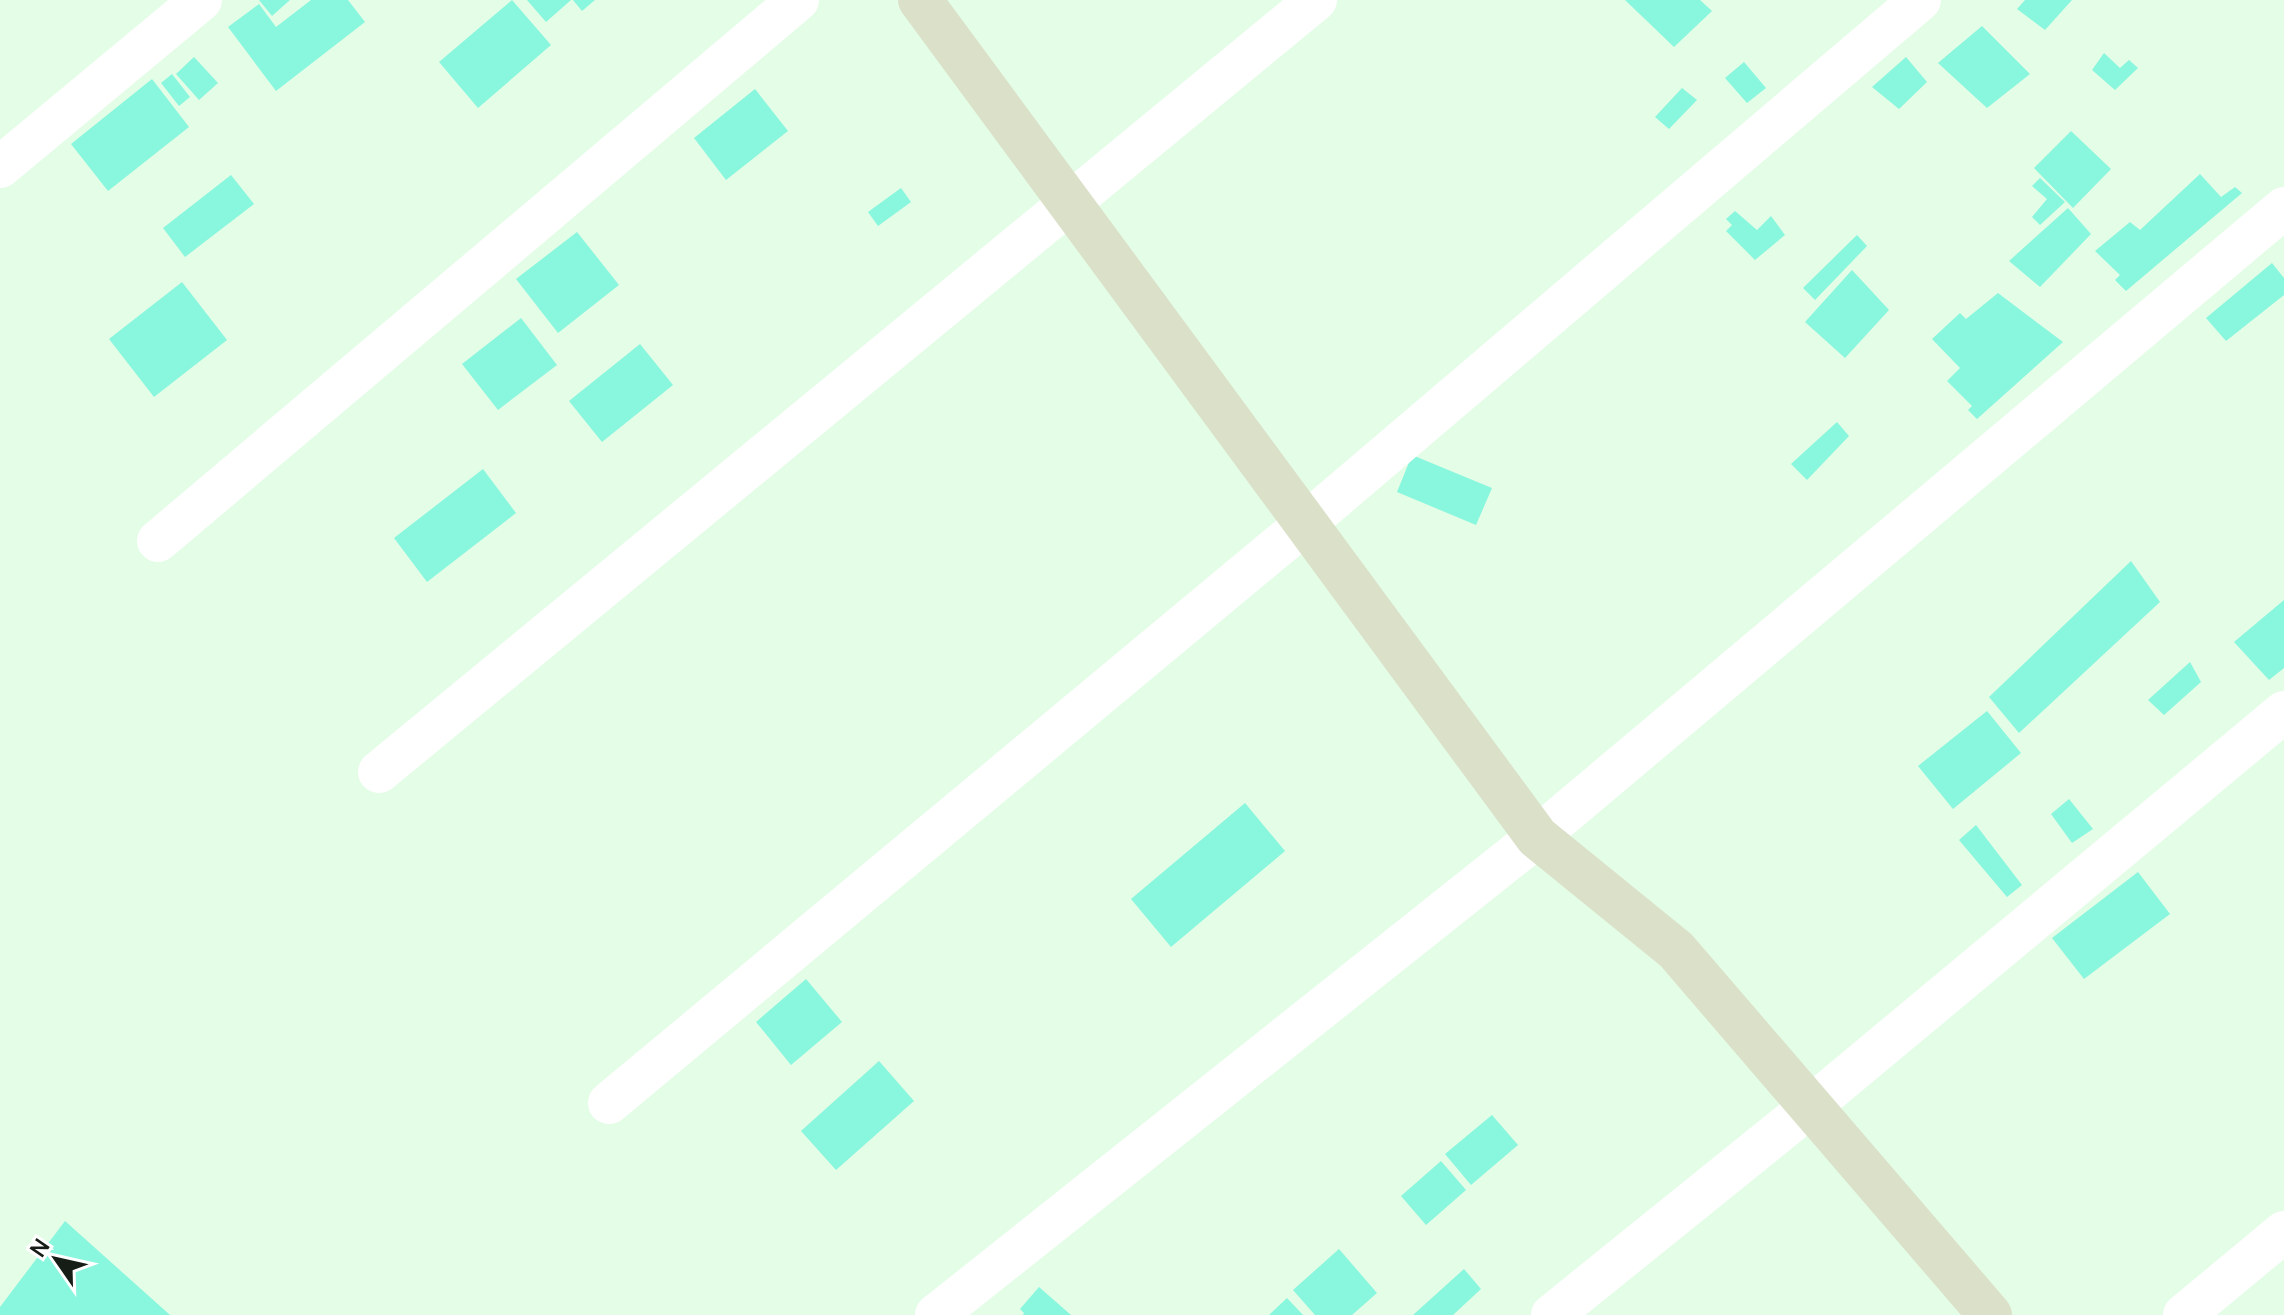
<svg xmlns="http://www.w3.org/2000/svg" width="2284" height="1315" viewBox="0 0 2284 1315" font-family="Manrope,sans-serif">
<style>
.building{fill:#89f6de}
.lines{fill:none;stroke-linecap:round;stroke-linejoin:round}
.street{stroke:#fff;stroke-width:42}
.secondary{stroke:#dbe0c9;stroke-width:44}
</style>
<rect width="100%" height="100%" fill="#e4fde7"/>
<!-- building -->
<g class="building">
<path d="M 259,0 L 290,0 L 272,16 Z"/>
<path d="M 311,0 L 348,0 L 365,22 L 276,91 L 228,27 L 259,4 L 276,27 Z"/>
<path d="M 512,0 L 551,45 L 478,108 L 439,62 Z"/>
<path d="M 527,0 L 571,0 L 546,22 Z"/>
<path d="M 573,0 L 595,0 L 582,11 Z"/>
<path d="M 1625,0 L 1700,0 L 1712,11 L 1674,47 Z"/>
<path d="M 2025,0 L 2072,0 L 2045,30 L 2017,9 Z"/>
<path d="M 1982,26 L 2030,74 L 1987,108 L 1938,63 Z"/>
<path d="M 2104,53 L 2120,68 L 2129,60 L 2138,68 L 2115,90 L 2092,70 Z"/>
<path d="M 194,57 L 218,83 L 199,100 L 176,74 Z"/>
<path d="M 1906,57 L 1927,82 L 1899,109 L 1872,87 Z"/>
<path d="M 1744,62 L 1766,88 L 1747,103 L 1725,78 Z"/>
<path d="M 172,74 L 190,97 L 179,106 L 161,83 Z"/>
<path d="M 152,79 L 189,127 L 108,191 L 71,144 Z"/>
<path d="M 1682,88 L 1697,100 L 1669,129 L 1655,117 Z"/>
<path d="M 755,89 L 788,131 L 726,180 L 694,138 Z"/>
<path d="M 2071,131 L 2111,169 L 2073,208 L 2034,168 Z"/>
<path d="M 2200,174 L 2221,197 L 2235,187 L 2242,193 L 2126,291 L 2115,280 L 2120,275 L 2095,251 L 2130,222 L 2140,230 Z"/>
<path d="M 231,175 L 254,204 L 185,257 L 163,228 Z"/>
<path d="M 2040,178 L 2065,202 L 2040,225 L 2032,217 L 2047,199 L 2032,186 Z"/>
<path d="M 901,188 L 911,202 L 878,226 L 868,212 Z"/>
<path d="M 2068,208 L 2091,234 L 2040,287 L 2009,261 Z"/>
<path d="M 1735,211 L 1757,230 L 1771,216 L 1785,235 L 1755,260 L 1726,231 L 1732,225 L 1726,219 Z"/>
<path d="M 577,232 L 619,285 L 558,333 L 516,279 Z"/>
<path d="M 1857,235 L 1867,246 L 1815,300 L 1803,288 Z"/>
<path d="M 2272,263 L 2284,278 L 2284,295 L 2226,341 L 2206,318 Z"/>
<path d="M 1852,270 L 1889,310 L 1845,358 L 1805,322 Z"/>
<path d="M 182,282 L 227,340 L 154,397 L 109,339 Z"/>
<path d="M 1998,293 L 2063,342 L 1977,419 L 1968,410 L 1972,406 L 1947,381 L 1960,368 L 1932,339 L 1960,313 L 1966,319 Z"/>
<path d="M 521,318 L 557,365 L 498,410 L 462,364 Z"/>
<path d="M 640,344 L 673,385 L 602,442 L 569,401 Z"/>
<path d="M 1837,422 L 1849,436 L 1807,480 L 1791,464 Z"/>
<path d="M 1412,455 L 1492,488 L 1476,525 L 1397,492 Z"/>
<path d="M 483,469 L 516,513 L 427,582 L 394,538 Z"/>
<path d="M 2131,561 L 2160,602 L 2019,733 L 1989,697 Z"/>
<path d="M 2284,600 L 2284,668 L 2269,680 L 2234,642 Z"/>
<path d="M 2190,662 L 2201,682 L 2164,715 L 2148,700 Z"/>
<path d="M 1987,711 L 2021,753 L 1953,809 L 1918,766 Z"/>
<path d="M 2069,799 L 2093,829 L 2072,843 L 2051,814 Z"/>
<path d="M 1245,803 L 1285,851 L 1171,947 L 1131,899 Z"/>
<path d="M 1976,825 L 2022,885 L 2007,897 L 1959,840 Z"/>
<path d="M 2138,872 L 2170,914 L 2084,979 L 2052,938 Z"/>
<path d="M 806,979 L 842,1022 L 791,1065 L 756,1022 Z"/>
<path d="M 879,1061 L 914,1101 L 836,1170 L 801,1131 Z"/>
<path d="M 1492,1115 L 1518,1145 L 1471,1185 L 1445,1154 Z"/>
<path d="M 1441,1161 L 1466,1190 L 1426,1225 L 1401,1196 Z"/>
<path d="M 65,1221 L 170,1315 L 0,1315 L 0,1307 Z"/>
<path d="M 1339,1249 L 1377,1293 L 1352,1315 L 1315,1315 L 1293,1290 Z"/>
<path d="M 1464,1269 L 1481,1289 L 1453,1315 L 1413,1315 Z"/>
<path d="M 1039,1287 L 1071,1315 L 1023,1315 L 1024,1313 L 1020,1309 Z"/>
<path d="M 1287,1298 L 1303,1315 L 1269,1315 Z"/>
</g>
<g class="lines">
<!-- street -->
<g class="street">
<path d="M 0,167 L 201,0"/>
<path d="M 158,541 L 798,0"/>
<path d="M 379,772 L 1316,0"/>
<path d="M 609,1103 L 1306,523 L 1920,0"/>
<path d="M 936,1315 L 1537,837 L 2284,208"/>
<path d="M 1552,1315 L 1811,1106 L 2284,712"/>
<path d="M 2184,1315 L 2284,1232"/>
</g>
<!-- secondary -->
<path class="secondary" d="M 920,0 L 1537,837 L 1676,950 L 1990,1315"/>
</g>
<!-- north arrow -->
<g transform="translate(56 1259) rotate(304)" stroke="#ffffff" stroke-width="6" paint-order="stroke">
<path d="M0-6L14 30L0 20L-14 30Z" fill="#151d16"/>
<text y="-12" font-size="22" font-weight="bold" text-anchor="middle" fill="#151d16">N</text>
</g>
</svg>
